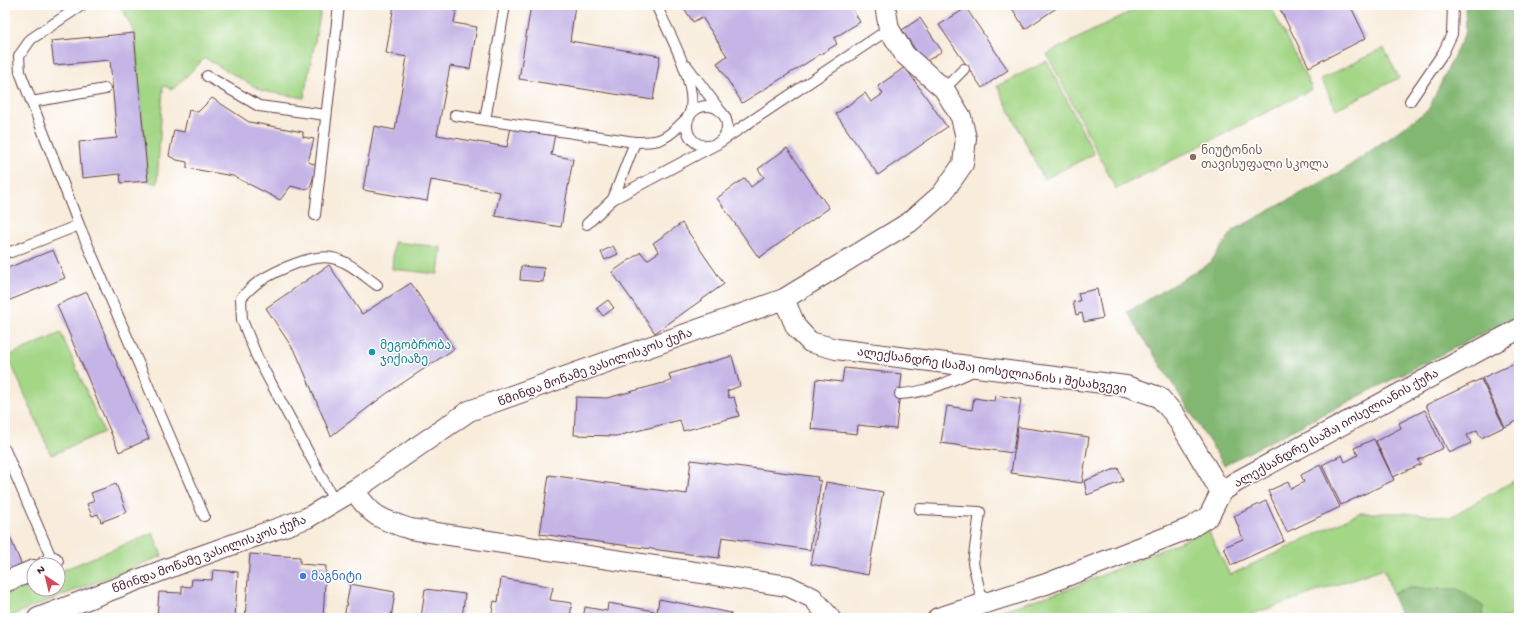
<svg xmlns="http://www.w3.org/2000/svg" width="1524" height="623" viewBox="0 0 1524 623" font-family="'Gochi Hand','Noto Sans Georgian',sans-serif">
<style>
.green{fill:#a3d685;stroke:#767a58}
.forest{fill:#82b772;stroke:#666b4e}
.building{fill:#c4b5e6}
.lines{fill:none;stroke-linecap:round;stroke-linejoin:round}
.lane-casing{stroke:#643e45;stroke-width:12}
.street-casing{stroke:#643e45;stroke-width:22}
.lane{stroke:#fff;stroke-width:10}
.street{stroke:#fff;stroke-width:20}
.education-dot{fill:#8d6e63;stroke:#fff;stroke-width:1.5}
.culture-dot{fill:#0f9aa8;stroke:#fff;stroke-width:1.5}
.shop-dot{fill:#3f7fe0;stroke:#fff;stroke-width:1.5}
.labels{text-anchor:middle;stroke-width:3;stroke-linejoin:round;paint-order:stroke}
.education-label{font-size:12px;fill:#785e54;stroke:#fff;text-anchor:start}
.culture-label{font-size:12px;fill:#0d838f;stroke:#fff;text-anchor:start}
.street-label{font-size:12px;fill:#4a1f2b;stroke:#fff}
.shop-label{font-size:12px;fill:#366cbe;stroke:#fff;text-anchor:start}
</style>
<rect width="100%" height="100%" fill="#fff"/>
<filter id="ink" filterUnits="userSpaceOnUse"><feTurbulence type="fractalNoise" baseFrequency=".025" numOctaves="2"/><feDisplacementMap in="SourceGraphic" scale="8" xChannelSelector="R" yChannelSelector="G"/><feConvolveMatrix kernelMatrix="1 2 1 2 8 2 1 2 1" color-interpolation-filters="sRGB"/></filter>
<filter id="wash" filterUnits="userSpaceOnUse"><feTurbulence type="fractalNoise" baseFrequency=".012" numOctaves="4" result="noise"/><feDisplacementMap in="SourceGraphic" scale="16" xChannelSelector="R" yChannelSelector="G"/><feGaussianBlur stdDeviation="0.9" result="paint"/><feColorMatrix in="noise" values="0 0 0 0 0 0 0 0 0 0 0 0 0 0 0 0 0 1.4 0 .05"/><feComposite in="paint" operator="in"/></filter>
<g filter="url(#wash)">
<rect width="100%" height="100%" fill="#f8ecdb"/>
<!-- green -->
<g class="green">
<path d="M 121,5 L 322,5 L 304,98 L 262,91 L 205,58 L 173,89 L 163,86 L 157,184 L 148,181 L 134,33 Z"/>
<path d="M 1143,5 L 1270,5 L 1312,89 L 1116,189 L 1047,54 Z"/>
<path d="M 1384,48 L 1399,78 L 1336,109 L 1321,79 Z"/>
<path d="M 1047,61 L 1094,154 L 1044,179 L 997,86 Z"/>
<path d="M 394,242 L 441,247 L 438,274 L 392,269 Z"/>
<path d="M 61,333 L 104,432 L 51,455 L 8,356 Z"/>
<path d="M 1519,478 L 1519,618 L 1482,618 L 1484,607 L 1409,588 L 1392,593 L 1384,568 L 1241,618 L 978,618 L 1069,589 L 1208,530 L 1230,575 L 1359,513 L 1402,513 L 1450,517 Z"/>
<path d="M 153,533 L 162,556 L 5,618 L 5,593 L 34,581 L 34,589 L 58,589 L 58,572 Z"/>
</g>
<!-- forest -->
<g class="forest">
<path d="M 1465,5 L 1519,5 L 1519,315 L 1224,465 L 1127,312 L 1210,263 L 1234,230 L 1342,171 L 1428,110 L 1466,31 Z"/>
<path d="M 1408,588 L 1458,589 L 1484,607 L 1482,618 L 1402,618 L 1392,593 Z"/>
</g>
<g id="blocks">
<!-- building -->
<g class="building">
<path d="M 394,5 L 457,5 L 454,23 L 477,27 L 470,69 L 450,66 L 437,135 L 507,147 L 511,127 L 555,134 L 551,155 L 573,159 L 561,227 L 495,216 L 500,192 L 431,180 L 427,201 L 363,190 L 374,126 L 395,130 L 407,57 L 386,53 Z"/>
<path d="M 531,5 L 575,5 L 570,41 L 660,56 L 653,100 L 519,79 Z"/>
<path d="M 682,5 L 850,5 L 860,22 L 834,38 L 837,44 L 742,103 L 717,63 L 727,56 L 702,17 L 693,22 Z"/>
<path d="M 1010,5 L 1061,5 L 1025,29 Z"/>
<path d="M 1278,5 L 1350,5 L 1366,38 L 1309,67 Z"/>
<path d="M 966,8 L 1008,70 L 982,88 L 939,25 Z"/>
<path d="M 920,18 L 942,51 L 924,63 L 902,30 Z"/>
<path d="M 134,33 L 148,181 L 121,183 L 120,174 L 82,178 L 79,142 L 117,138 L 110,60 L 54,65 L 51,41 Z"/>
<path d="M 905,67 L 947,127 L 878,175 L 836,114 L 865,93 L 871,102 L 883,94 L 878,86 Z"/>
<path d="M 212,98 L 249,122 L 303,132 L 303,137 L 314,139 L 308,162 L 317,165 L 310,188 L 302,189 L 291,186 L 280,200 L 233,176 L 187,168 L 187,162 L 177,160 L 169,156 L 174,130 L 184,132 L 189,110 L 198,112 Z"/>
<path d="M 787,148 L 829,208 L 759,258 L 717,198 L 745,178 L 751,187 L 764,177 L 758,169 Z"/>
<path d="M 682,223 L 724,284 L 655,333 L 612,272 L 641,252 L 647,260 L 659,252 L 653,243 Z"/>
<path d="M 613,246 L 618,254 L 605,260 L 601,252 Z"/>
<path d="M 53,250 L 65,278 L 5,302 L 5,269 Z"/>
<path d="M 329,265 L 362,314 L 411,283 L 454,349 L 386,394 L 331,436 L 297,355 L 266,308 Z"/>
<path d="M 521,266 L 544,268 L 543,282 L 520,280 Z"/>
<path d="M 1097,289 L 1103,318 L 1084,322 L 1082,313 L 1076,315 L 1073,302 L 1080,301 L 1078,293 Z"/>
<path d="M 87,292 L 149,439 L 119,452 L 57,305 Z"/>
<path d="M 608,300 L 614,308 L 603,316 L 597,308 Z"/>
<path d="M 732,356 L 740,386 L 727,391 L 729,398 L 734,397 L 739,416 L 683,431 L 680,420 L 617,436 L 574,435 L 576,397 L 607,398 L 671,381 L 669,374 Z"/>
<path d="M 1519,361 L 1519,420 L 1505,427 L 1482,378 Z"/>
<path d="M 844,368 L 902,374 L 896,429 L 858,425 L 857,434 L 811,429 L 816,379 L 842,382 Z"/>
<path d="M 1481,379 L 1504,427 L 1481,438 L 1477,430 L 1467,435 L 1471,443 L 1449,453 L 1426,405 Z"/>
<path d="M 995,395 L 1021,399 L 1013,453 L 941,443 L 947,406 L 972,410 L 974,398 L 994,401 Z"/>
<path d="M 1425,410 L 1443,448 L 1418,460 L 1421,464 L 1393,477 L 1376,441 L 1401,428 L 1399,423 Z"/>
<path d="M 1018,427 L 1089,437 L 1082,483 L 1011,473 Z"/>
<path d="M 1374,439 L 1394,480 L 1341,505 L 1322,465 L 1342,455 L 1345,462 L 1358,455 L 1354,448 Z"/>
<path d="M 691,460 L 818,477 L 817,480 L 821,481 L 810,550 L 722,537 L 719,558 L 540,534 L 549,475 L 687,494 Z"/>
<path d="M 1320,465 L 1340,507 L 1287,532 L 1268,491 L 1288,482 L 1291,489 L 1304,482 L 1301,475 Z"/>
<path d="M 1118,468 L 1123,481 L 1087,495 L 1084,481 Z"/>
<path d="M 826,482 L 883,492 L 868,575 L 811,564 Z"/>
<path d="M 116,484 L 127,512 L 101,522 L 98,514 L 92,516 L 87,504 L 94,501 L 91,493 Z"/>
<path d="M 1266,501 L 1284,541 L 1231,565 L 1224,547 L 1243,539 L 1234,516 Z"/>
<path d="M 5,525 L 22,566 L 5,573 Z"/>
<path d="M 250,554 L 300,557 L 300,564 L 326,566 L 323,618 L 245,618 Z"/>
<path d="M 213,570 L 238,572 L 235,618 L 157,618 L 159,592 L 182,593 L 182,586 L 191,587 L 192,579 L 212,580 Z"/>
<path d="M 501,578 L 553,587 L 550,600 L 572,603 L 570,618 L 491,618 L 494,601 L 498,602 Z"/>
<path d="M 350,584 L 395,592 L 391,618 L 344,618 Z"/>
<path d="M 425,589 L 465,594 L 462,618 L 421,618 Z"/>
<path d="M 659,599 L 731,613 L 730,618 L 656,618 Z"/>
<path d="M 608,603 L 655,611 L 654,618 L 583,618 L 585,607 L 607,611 Z"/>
</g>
</g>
</g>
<g filter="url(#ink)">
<use href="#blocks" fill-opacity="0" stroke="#643e45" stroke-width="1"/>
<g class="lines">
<!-- lane casing -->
<g class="lane-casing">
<g id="lane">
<path d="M 82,5 L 31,39 L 19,56 L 20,72 L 79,225 L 204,516"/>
<path d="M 505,5 L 485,120 L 635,142 C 655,142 663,142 679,126 C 682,123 687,119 689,115 C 701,89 667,29 656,5"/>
<path d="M 687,66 L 719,109"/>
<path d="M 207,76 L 259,106 L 326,115"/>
<path d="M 944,89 L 964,69"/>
<path d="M 1410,101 L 1443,53 L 1452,34 L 1453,5"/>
<path d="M 31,102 L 105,89"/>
<circle cx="707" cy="126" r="20"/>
<path d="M 455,115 L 485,120"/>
<path d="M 613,199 L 717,144 L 889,29"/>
<path d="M 315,215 L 339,5"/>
<path d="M 587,224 L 613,199 L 635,142"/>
<path d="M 5,250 L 11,252 L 79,225"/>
<path d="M 900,394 C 927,393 952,380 976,370"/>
<path d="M 5,450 L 53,562"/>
<path d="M 335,502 L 257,357 L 242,320 L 241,298 C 247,292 253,285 260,281 C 277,270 312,254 332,258 C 349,261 364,276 377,285"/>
<path d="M 920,509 L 980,512 L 973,563 L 983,604"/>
</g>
</g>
<!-- street casing -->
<g class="street-casing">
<g id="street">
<path d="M 784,299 L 796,327 L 810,342 L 836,349 L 1126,386 L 1159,397 L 1175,415 L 1221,492"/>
<path d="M 354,490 C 372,517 380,519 410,529 L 788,586 L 813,598 L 830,618"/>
<path d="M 47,565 L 53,562"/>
<path d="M 5,582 L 34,570"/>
<path d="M 38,618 L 195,558 L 307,518 L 356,489 L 469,411 L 784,299 L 910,222 L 942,194 L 963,164 L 966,138 L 961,117 L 944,89 L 905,55 L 889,29 L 885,5"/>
<path d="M 938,618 L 1046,584 L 1190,528 L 1209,516 L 1221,492 L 1236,482 L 1519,329"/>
</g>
</g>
<!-- lane -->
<use href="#lane" class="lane"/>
<!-- street -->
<use href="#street" class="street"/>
</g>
</g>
<!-- markers -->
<circle class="education-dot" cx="1193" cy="157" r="4"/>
<circle class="culture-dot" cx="372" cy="352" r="4"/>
<circle class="shop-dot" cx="303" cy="576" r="4"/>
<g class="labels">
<!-- education labels -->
<g class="education-label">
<text x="1201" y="154">ნიუტონის<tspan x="1201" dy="14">თავისუფალი სკოლა</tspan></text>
</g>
<!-- culture labels -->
<g class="culture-label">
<text x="380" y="349">მეგობრობა<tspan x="380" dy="14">ჯიქიაზე</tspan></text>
</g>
<!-- street labels -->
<g class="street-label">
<text transform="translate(595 367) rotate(-20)" y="4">წმინდა მოწამე ვასილისკოს ქუჩა</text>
<text transform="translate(992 370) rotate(8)" y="4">ალექსანდრე (საშა) იოსელიანის I შესახვევი</text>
<text transform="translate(1336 428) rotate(-29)" y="4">ალექსანდრე (საშა) იოსელიანის ქუჩა</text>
<text transform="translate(209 554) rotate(-20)" y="4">წმინდა მოწამე ვასილისკოს ქუჩა</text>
</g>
<!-- shop labels -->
<g class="shop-label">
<text x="311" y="580">მაგნიტი</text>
</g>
</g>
<!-- margin -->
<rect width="1524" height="623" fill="none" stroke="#fff" stroke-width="20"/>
<!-- north arrow -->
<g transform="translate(46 577) rotate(325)"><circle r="19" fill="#ffffff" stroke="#b7a5aa"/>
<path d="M0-3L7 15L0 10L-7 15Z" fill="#d1495b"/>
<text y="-6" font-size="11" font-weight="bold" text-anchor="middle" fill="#4a1f2b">N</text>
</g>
</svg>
